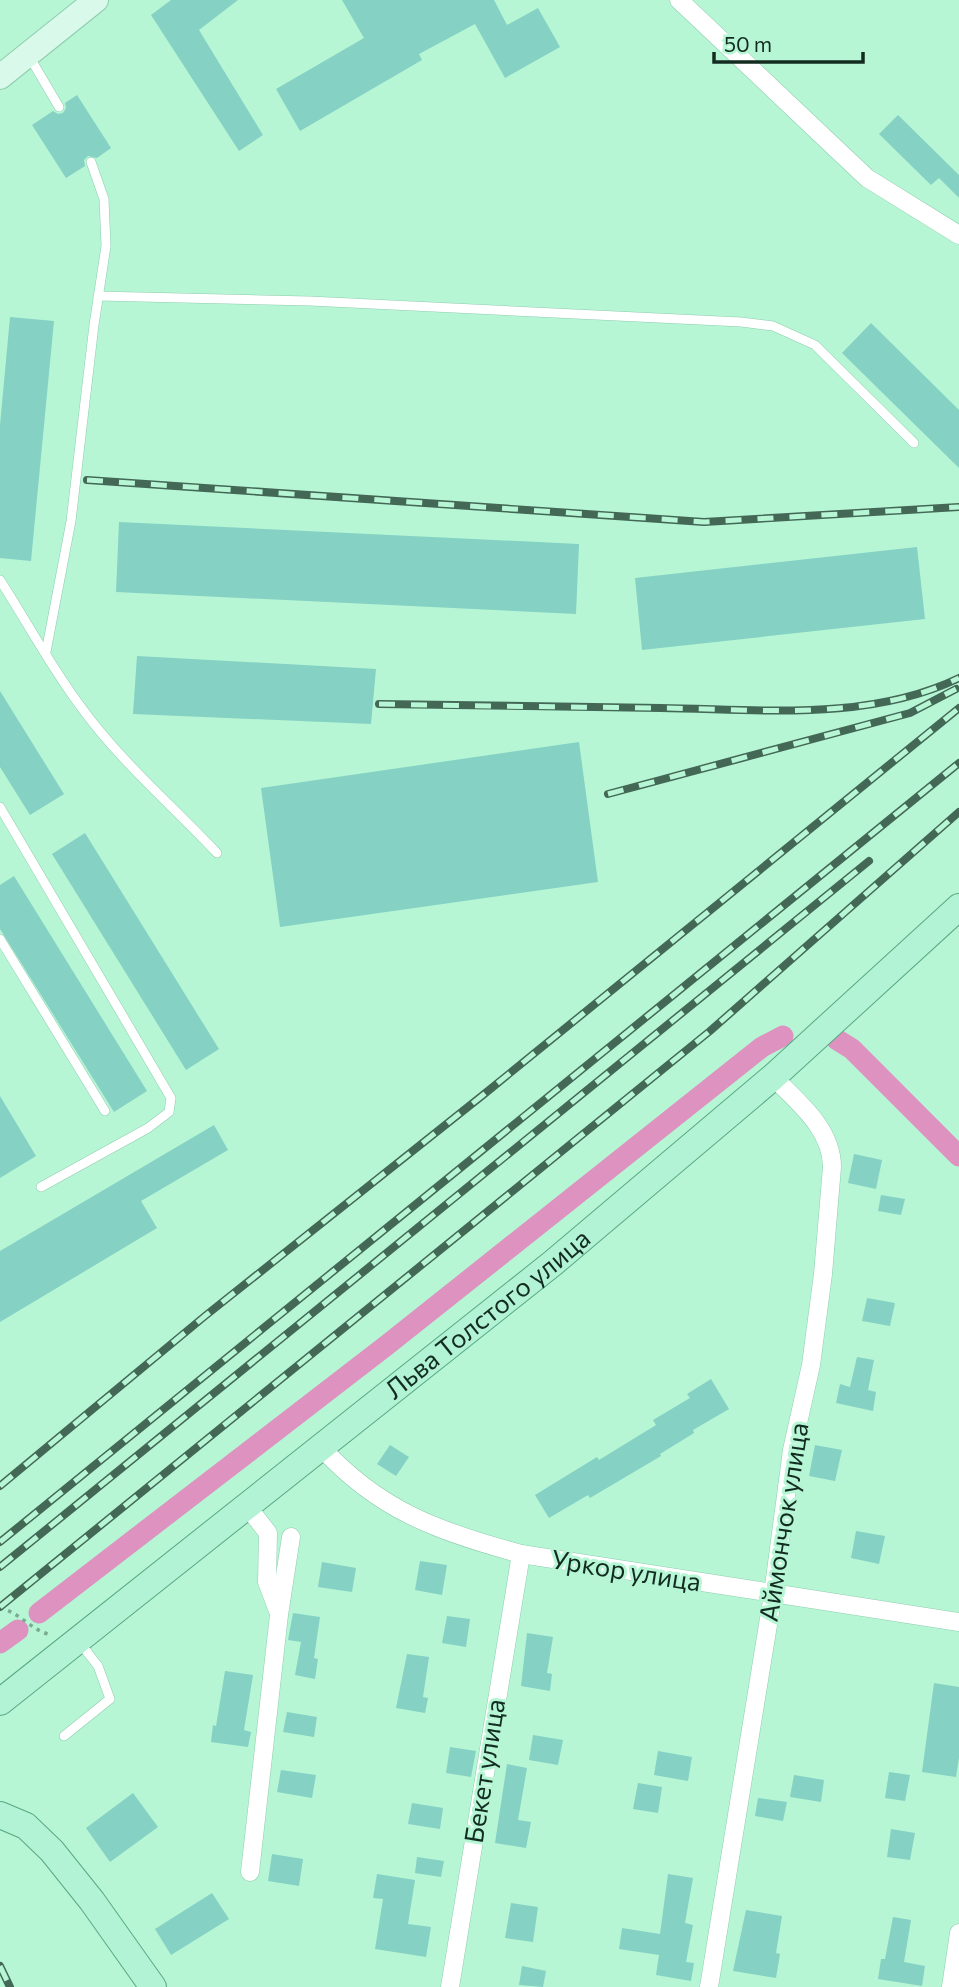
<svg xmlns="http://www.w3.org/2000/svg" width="959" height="1987" viewBox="0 0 959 1987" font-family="Commissioner,sans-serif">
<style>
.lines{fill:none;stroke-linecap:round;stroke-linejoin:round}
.canal{stroke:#dd92c0;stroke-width:21}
.building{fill:#85d1c4}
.lane-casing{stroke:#8ecdae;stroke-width:10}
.street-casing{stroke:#8ecdae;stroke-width:19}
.secondary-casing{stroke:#8ecdae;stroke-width:26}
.primary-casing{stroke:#59a884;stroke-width:28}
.path{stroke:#7aac93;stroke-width:3.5;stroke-dasharray:3.5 5;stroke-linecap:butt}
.lane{stroke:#fff;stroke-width:9}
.street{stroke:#fff;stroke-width:18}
.secondary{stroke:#d9f9ea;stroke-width:24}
.primary{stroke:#b2f2d5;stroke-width:26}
.rail-casing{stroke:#436856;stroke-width:8}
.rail{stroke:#b6f6d5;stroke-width:5;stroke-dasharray:16;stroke-linecap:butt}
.labels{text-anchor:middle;stroke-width:6;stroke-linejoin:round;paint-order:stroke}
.street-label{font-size:26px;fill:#132c21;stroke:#b6f6d5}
</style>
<rect width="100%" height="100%" fill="#b6f6d5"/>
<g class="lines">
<!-- canal -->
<g class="canal">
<path d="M 836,1039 L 852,1049 L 959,1156"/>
<path d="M 39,1613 L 387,1345 L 762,1047 L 783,1036"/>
<path d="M 0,1643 L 18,1630"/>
</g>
</g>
<!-- building -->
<g class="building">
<path d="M 171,0 L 238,0 L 199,30 L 263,135 L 239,151 L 151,15 Z"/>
<path d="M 342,0 L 494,0 L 507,25 L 538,8 L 560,47 L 505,78 L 475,24 L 419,54 L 422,60 L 300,131 L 276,89 L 364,38 Z"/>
<path d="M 77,95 L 111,148 L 97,158 L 88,156 L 84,160 L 85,166 L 66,178 L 32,125 L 53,111 L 58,114 L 63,113 L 66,108 L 65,103 Z"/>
<path d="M 898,115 L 959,175 L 959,198 L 939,178 L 931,185 L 879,134 Z"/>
<path d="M 10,317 L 54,321 L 31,561 L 0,558 L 0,425 Z"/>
<path d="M 871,323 L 959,410 L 959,468 L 842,353 Z"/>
<path d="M 119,522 L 579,544 L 576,614 L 116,592 Z"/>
<path d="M 917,547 L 925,619 L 642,650 L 635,578 Z"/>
<path d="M 137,656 L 376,669 L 371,724 L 133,714 Z"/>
<path d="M 0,691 L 64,794 L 30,815 L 0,767 Z"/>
<path d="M 579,742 L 598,882 L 280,927 L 261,788 Z"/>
<path d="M 85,833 L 219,1049 L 186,1070 L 52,854 Z"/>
<path d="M 14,876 L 147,1091 L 114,1112 L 0,929 L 0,885 Z"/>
<path d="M 0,1096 L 36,1156 L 0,1178 Z"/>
<path d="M 214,1125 L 228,1150 L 141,1201 L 157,1228 L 0,1322 L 0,1251 Z"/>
<path d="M 854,1154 L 882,1160 L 876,1189 L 848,1183 Z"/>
<path d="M 881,1195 L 905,1199 L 901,1215 L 878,1211 Z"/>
<path d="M 867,1298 L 895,1303 L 890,1326 L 862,1321 Z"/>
<path d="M 857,1357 L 874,1360 L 868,1390 L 876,1392 L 873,1411 L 836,1403 L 840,1384 L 850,1387 Z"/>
<path d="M 711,1379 L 729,1409 L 693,1430 L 694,1433 L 660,1454 L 661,1456 L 590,1498 L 588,1495 L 549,1518 L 535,1495 L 597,1457 L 599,1460 L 656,1425 L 653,1420 L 690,1398 L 687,1394 Z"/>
<path d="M 390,1445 L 409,1457 L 396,1476 L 377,1464 Z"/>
<path d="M 815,1445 L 842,1450 L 835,1481 L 809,1476 Z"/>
<path d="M 856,1531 L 885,1536 L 879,1564 L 851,1558 Z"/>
<path d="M 420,1561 L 447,1565 L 442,1595 L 415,1590 Z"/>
<path d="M 322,1562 L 356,1568 L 352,1592 L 318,1587 Z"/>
<path d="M 293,1613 L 320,1617 L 314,1658 L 318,1659 L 315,1679 L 295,1675 L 301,1642 L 288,1640 Z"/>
<path d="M 447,1616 L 470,1619 L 466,1647 L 442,1643 Z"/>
<path d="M 527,1633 L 553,1637 L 547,1673 L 552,1674 L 550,1691 L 521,1686 Z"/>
<path d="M 407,1654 L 429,1657 L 423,1697 L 428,1698 L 425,1713 L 396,1708 Z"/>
<path d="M 225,1671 L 253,1675 L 244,1730 L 251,1732 L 248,1747 L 211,1742 L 213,1725 L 216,1726 Z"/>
<path d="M 934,1683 L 959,1687 L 959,1758 L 956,1777 L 922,1772 Z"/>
<path d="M 287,1712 L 317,1717 L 314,1737 L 283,1732 Z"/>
<path d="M 533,1735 L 563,1740 L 558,1765 L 529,1760 Z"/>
<path d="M 450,1747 L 476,1751 L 471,1777 L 446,1773 Z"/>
<path d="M 658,1751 L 692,1757 L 688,1781 L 654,1775 Z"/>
<path d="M 507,1764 L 527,1768 L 518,1820 L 531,1822 L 526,1848 L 495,1843 Z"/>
<path d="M 281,1770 L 316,1775 L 312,1798 L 277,1792 Z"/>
<path d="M 889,1772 L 910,1775 L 905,1801 L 885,1798 Z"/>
<path d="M 794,1775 L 824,1780 L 821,1802 L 790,1797 Z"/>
<path d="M 638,1783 L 662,1787 L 658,1813 L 633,1809 Z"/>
<path d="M 133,1793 L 158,1827 L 110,1862 L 86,1828 Z"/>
<path d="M 758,1798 L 787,1802 L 783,1821 L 755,1816 Z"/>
<path d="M 412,1803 L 443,1808 L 440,1829 L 408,1824 Z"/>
<path d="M 891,1829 L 915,1833 L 910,1860 L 887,1857 Z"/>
<path d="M 272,1854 L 303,1859 L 299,1886 L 268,1881 Z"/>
<path d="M 417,1857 L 444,1861 L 441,1877 L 415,1873 Z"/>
<path d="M 377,1874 L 415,1880 L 408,1924 L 431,1927 L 426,1957 L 375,1949 L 383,1899 L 373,1898 Z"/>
<path d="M 668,1874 L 693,1878 L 685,1923 L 693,1925 L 686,1962 L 694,1963 L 691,1981 L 656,1975 L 659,1955 L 619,1949 L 622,1928 L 660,1934 Z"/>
<path d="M 212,1893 L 229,1919 L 171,1955 L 155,1929 Z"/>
<path d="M 511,1903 L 538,1907 L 533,1942 L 505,1938 Z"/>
<path d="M 746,1910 L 782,1916 L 776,1953 L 780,1954 L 776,1978 L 733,1971 Z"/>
<path d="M 893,1917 L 911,1920 L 904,1962 L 925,1966 L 922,1986 L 878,1979 L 881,1959 L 885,1959 Z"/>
<path d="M 522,1966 L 546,1971 L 543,1987 L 519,1985 Z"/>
</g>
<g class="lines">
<!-- lane casing -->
<g class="lane-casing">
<g id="lane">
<path d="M 29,56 L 59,107"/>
<path d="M 98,296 L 310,301 L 741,322 L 773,326 L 815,345 L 914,443"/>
<path d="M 0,580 C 27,622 51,667 81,707 C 120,761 172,805 217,853"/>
<path d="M 46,652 L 71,521 L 94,325 L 106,246 L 104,199 L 91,162"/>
<path d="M 0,807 L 171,1098 L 169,1112 L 148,1128 L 41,1187"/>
<path d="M 0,939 L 105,1111"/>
<path d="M 64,1736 L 110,1699 L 98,1666 L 80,1643"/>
</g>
</g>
<!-- street casing -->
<g class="street-casing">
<g id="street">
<path d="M 679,0 L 867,178 L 959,235"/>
<path d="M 321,1447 C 379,1511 440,1532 521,1554 L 959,1622"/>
<path d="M 247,1506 L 268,1533 L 267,1582 L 278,1611"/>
<path d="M 250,1872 L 279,1615 L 291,1537"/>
<path d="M 450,1987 L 521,1554"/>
<path d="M 709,1987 L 773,1594 L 792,1450 L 811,1365 L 823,1274 L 832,1167 C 832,1129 798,1102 773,1077"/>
<path d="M 951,1987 L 959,1933"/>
</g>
</g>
<!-- secondary casing -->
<g class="secondary-casing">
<path id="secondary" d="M 0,77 L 96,0"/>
</g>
<!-- primary casing -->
<g class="primary-casing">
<g id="primary">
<path id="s1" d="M 0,1702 L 553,1263 L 773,1077 L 959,907"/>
<path d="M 0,1815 L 26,1826 L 52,1851 L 92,1901 L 153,1987"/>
</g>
</g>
<!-- path -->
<path class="path" d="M 0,1608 C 19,1612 30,1629 48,1634"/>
<!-- lane -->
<use href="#lane" class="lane"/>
<!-- street -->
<use href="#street" class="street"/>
<!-- secondary -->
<use href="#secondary" class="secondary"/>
<!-- primary -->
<use href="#primary" class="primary"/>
<!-- rail casing -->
<g class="rail-casing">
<g id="rail">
<path d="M 87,480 L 704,522 L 959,507"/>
<path d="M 379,704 C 473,706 567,707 661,708 C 760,709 867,722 959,678"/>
<path d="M 608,794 L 910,713 L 956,689"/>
<path d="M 0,1486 L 205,1316 L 483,1095 L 959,708"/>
<path d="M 0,1542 L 959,763"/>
<path d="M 0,1567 L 869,861"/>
<path d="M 0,1607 L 710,1031 L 959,812"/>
<path d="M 0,1966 L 10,1987"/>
</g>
</g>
<!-- rail -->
<use href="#rail" class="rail"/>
</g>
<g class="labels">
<!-- street labels -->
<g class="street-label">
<text dy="9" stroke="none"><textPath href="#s1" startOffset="623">Льва Толстого улица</textPath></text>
<text transform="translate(784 1522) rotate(-81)" y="9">Аймончок улица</text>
<text transform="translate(626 1571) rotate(9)" y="9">Уркор улица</text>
<text transform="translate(485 1771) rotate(-81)" y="9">Бекет улица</text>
</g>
</g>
<!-- scale -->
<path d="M714 52v10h149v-10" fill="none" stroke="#132c21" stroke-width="3.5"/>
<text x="724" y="52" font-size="21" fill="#132c21" stroke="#b6f6d5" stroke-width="5" paint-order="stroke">50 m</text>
</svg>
